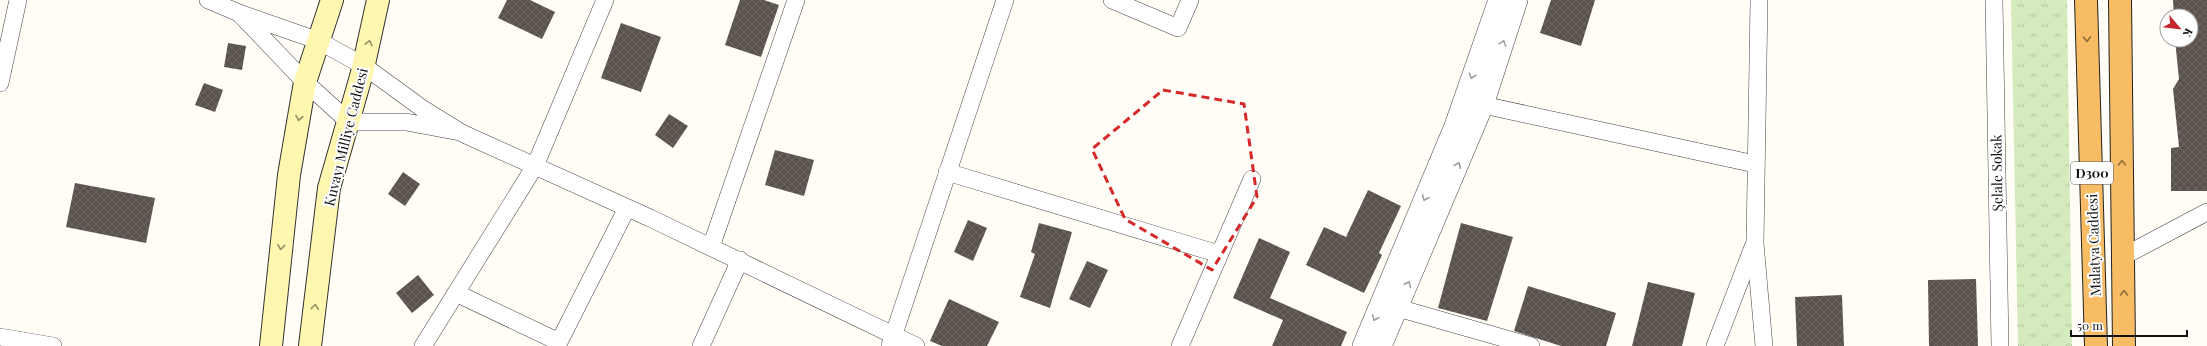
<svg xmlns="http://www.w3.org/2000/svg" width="2207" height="346" viewBox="0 0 2207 346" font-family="'Playfair Display',serif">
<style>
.park{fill:url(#park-tufts)}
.building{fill:url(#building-cross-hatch)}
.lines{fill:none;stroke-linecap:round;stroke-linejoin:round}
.minor-casing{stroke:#444;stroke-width:18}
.tertiary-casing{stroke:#444;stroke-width:22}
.secondary-casing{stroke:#333;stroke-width:24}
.trunk-casing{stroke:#222;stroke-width:24}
.minor{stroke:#fff;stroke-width:17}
.tertiary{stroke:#fff;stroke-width:21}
.secondary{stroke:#fff6b0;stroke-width:22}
.trunk{stroke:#f7bc64;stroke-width:22}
.oneway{stroke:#906f3f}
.oneway2{stroke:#948f68}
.oneway3{stroke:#a0a0a0}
.marked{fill:none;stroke:#d62828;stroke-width:3;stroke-dasharray:8 5;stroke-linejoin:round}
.labels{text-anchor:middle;stroke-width:4;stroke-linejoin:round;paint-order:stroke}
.shield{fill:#fff;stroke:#585858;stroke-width:1}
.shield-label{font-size:13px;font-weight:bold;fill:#111}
.street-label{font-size:14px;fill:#111;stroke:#fff}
</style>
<defs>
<pattern id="park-tufts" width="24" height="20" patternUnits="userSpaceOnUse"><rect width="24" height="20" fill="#d5ebbd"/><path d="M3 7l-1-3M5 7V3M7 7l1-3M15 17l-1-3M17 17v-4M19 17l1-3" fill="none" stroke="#b6c8a1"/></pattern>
<pattern id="building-cross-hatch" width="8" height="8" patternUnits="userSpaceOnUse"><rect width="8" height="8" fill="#5a524d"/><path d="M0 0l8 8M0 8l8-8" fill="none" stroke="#6d6662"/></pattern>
</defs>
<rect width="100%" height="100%" fill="#fffdf5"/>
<!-- park -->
<path class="park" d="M 2011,0 L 2067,0 L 2072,346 L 2018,346 Z"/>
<!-- building -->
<g class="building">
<path d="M 507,0 L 530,0 L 555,12 L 542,39 L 498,18 Z"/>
<path d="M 740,0 L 764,0 L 779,5 L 761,57 L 725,45 Z"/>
<path d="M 1551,0 L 1595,0 L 1581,46 L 1540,33 Z"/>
<path d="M 2173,0 L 2207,0 L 2207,191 L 2171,191 L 2171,148 L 2179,147 L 2173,89 L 2179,79 L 2175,40 L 2191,40 L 2191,16 L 2174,16 Z"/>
<path d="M 621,23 L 661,37 L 641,92 L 601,78 Z"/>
<path d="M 228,43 L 246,46 L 242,70 L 224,67 Z"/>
<path d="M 204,83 L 223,90 L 215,112 L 195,105 Z"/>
<path d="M 669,114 L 688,126 L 673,148 L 655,135 Z"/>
<path d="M 775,150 L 814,160 L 804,196 L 765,185 Z"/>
<path d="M 403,172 L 420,184 L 405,206 L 388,194 Z"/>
<path d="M 75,183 L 155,198 L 146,243 L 66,227 Z"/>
<path d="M 1368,190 L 1401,206 L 1379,253 L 1382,255 L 1364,293 L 1306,265 L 1324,227 L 1346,237 Z"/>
<path d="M 968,220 L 987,228 L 973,261 L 954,252 Z"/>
<path d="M 1039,223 L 1072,232 L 1050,308 L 1020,297 L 1035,254 L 1031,252 Z"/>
<path d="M 1461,223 L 1513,237 L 1487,321 L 1438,308 Z"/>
<path d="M 1259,238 L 1290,252 L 1270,298 L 1347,332 L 1341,346 L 1272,346 L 1283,320 L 1233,298 Z"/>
<path d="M 1087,261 L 1108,270 L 1090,308 L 1069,299 Z"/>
<path d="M 418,275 L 434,295 L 412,313 L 396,293 Z"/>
<path d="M 1976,279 L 1978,346 L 1929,346 L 1928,280 Z"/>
<path d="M 1648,282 L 1695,293 L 1682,346 L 1632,346 Z"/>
<path d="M 1528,286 L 1616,313 L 1606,346 L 1561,346 L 1514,331 Z"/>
<path d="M 1842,295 L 1844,346 L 1797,346 L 1795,297 Z"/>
<path d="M 949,299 L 999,322 L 987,346 L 942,346 L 930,341 Z"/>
</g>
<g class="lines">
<!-- minor casing -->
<g class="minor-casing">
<g id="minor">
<path d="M 208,0 L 239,13"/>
<path d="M 1112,0 L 1178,28 L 1190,0"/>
<path d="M 1759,0 L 1755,243 L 1764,346"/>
<path d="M 1994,0 L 2000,346"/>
<path d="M 0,83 L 18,0"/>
<path d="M 1483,105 L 1755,164"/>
<path d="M 460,132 L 406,122 L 349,122 L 305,82 L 239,13 L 319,41 L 364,66 L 423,109 L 460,132 L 466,135 L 650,218 L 916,346"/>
<path d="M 947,172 L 1219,254"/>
<path d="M 711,247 L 796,0"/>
<path d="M 2124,256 L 2207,212"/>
<path d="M 456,293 L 559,342 L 627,208"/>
<path d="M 1398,308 L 1531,346"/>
<path d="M 0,337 L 53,346"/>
<path d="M 423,346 L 535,166 L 605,0"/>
<path d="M 701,346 L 740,260"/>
<path d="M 890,346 L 1005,0"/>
<path d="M 1180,346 L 1252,179"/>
<path d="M 1715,346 L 1753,247"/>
</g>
</g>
<!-- tertiary casing -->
<g class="tertiary-casing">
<g id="tertiary">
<path d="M 1363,346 L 1455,126 L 1499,0"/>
<path d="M 1381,346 L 1483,105 L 1517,0"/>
</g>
</g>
<!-- secondary casing -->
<g class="secondary-casing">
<g id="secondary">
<path d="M 271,346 L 289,175 L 305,82 L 332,0"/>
<path d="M 310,346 L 329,188 L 362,73 L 378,0"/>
</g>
</g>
<!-- trunk casing -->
<g class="trunk-casing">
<g id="trunk">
<path d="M 2086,0 L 2096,346"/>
<path d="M 2120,0 L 2124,346"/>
</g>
</g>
<!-- minor -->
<use href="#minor" class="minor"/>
<!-- tertiary -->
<use href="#tertiary" class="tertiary"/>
<!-- secondary -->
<use href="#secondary" class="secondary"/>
<!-- trunk -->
<use href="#trunk" class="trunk"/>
</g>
<!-- one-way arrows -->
<defs><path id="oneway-chevron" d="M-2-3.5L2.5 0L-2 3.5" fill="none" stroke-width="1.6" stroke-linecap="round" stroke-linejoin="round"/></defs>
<g class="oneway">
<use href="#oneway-chevron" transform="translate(2087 39) rotate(88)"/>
<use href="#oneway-chevron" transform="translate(2122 163) rotate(-91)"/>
<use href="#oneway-chevron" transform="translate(2124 293) rotate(-91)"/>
</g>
<g class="oneway2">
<use href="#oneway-chevron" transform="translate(369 43) rotate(-77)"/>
<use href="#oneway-chevron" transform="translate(299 118) rotate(100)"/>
<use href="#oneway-chevron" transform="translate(281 247) rotate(96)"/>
<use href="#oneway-chevron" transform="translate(315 307) rotate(-83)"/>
</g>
<g class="oneway3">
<use href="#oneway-chevron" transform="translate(1503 43) rotate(-72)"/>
<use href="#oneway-chevron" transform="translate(1472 76) rotate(109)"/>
<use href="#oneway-chevron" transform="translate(1458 165) rotate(-67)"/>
<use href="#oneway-chevron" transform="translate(1425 198) rotate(113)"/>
<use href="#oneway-chevron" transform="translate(1408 284) rotate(-67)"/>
<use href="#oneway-chevron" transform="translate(1375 318) rotate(113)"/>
</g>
<!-- marked area -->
<path class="marked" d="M 1163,90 L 1244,104 L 1257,197 L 1212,270 L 1125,219 L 1092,149 Z"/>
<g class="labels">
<!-- shield labels -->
<rect class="shield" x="2071" y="162" width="42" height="22" rx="3"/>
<g class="shield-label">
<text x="2092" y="178">D300</text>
</g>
<!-- street labels -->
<g class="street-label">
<text transform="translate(346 137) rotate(-76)" y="5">Kuvayı Milliye Caddesi</text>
<text transform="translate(1997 173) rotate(-91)" y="5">Şelale Sokak</text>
<text transform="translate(2094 245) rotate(-92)" y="5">Malatya Caddesi</text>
</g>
</g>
<!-- north arrow -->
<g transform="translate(2179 28) rotate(118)"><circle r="19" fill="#ffffff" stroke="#a0a0a0"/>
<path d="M0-3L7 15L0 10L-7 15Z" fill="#c4262e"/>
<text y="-6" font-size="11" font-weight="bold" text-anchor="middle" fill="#111111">K</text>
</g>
<!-- scale -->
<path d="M2071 330v6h116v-6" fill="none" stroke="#111111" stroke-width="2"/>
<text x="2077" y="330" font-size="12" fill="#111111" stroke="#ffffff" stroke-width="3" paint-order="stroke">50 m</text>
</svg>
